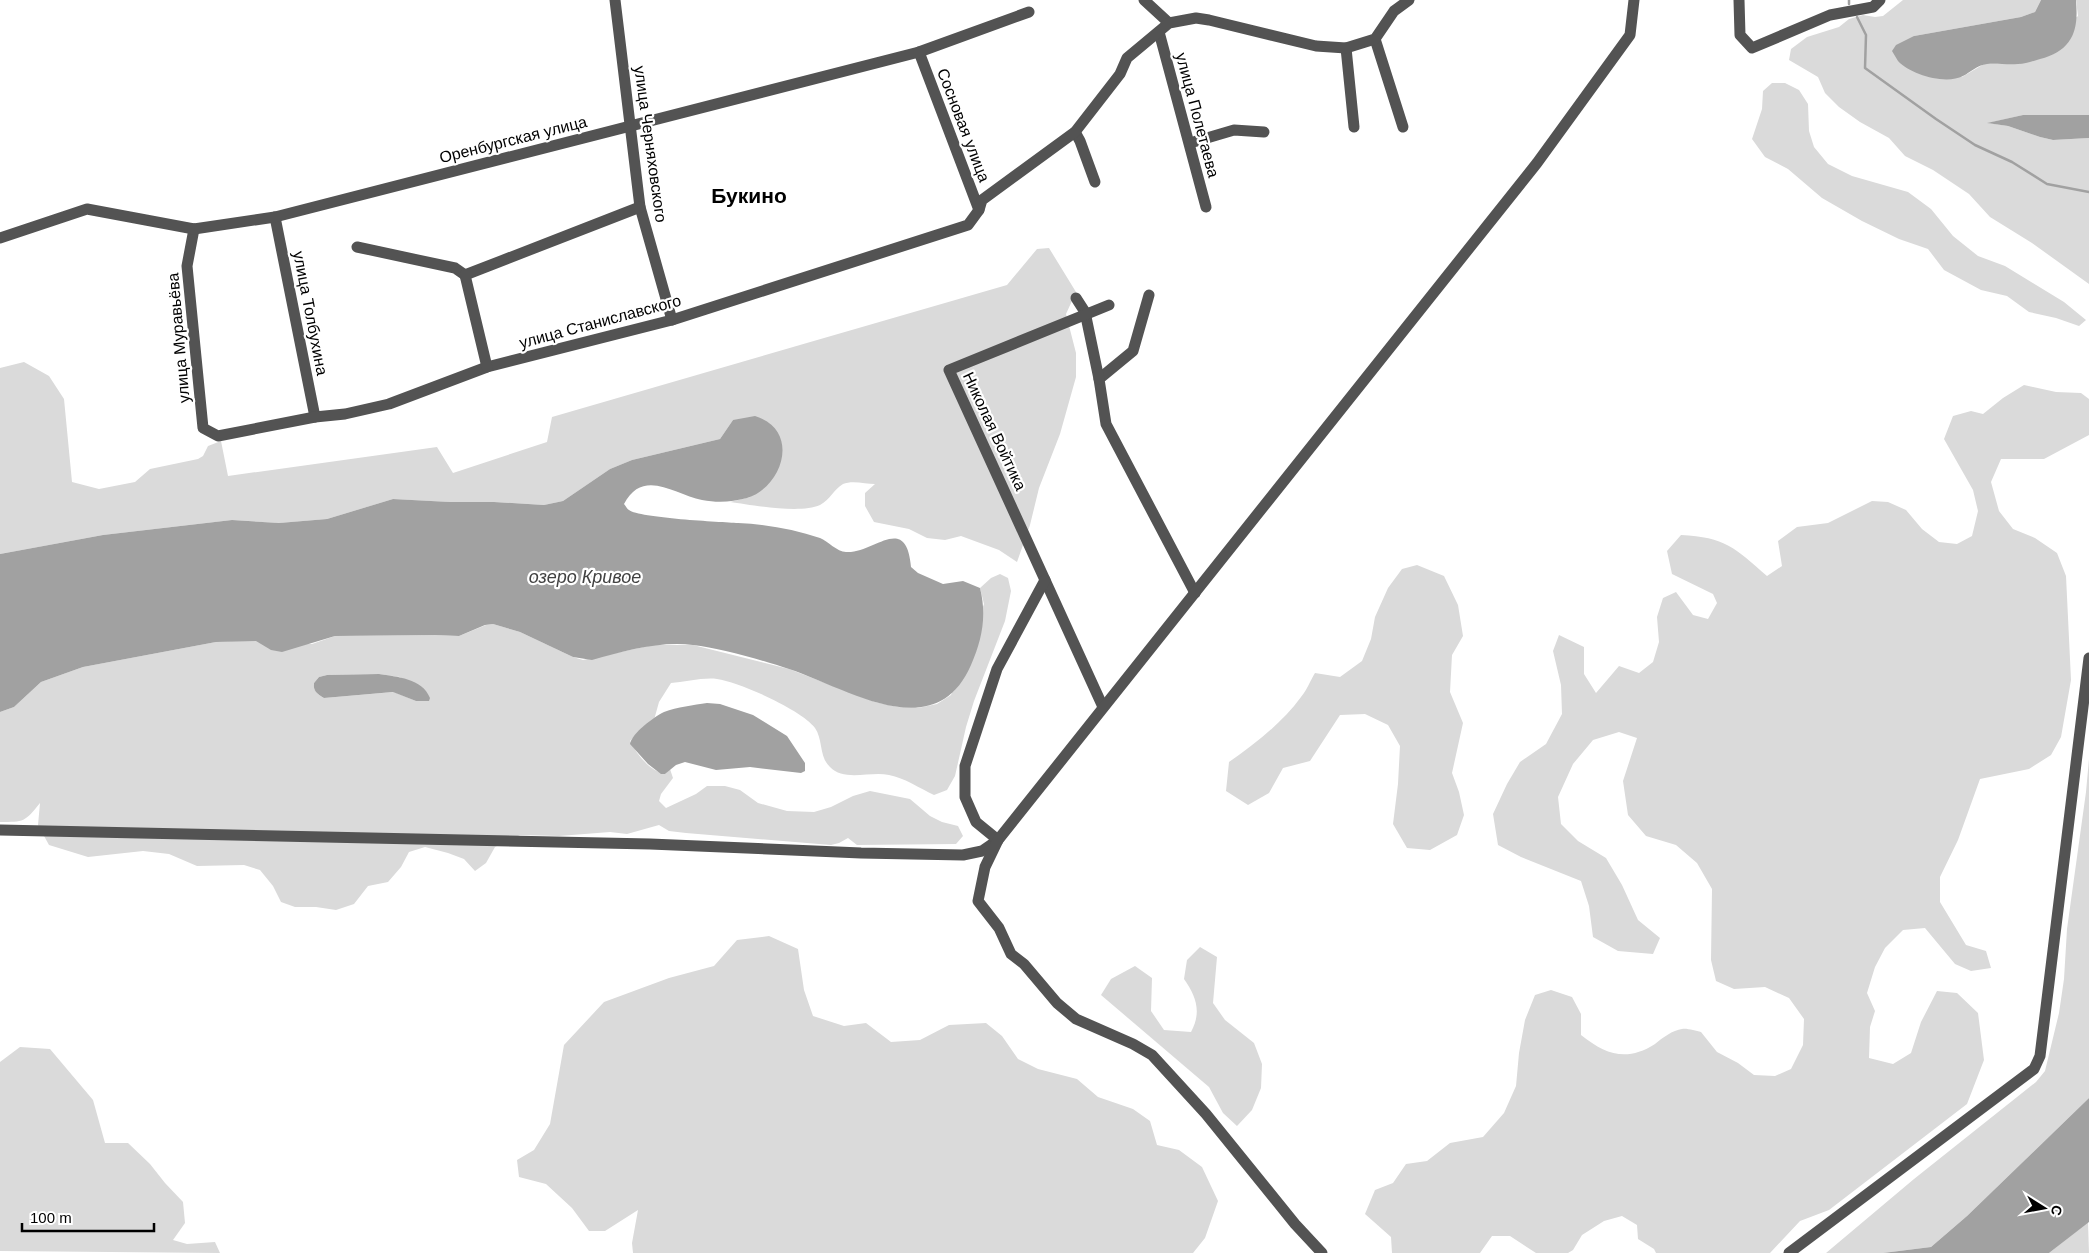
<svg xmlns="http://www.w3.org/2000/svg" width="2089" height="1253" viewBox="0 0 2089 1253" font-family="Helvetica,sans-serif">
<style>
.green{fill:#dadada;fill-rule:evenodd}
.water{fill:#a1a1a1}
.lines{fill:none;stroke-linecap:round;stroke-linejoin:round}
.stream{stroke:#a1a1a1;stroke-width:2.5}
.minor{stroke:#535353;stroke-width:11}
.labels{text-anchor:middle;stroke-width:4.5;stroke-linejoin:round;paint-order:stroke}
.street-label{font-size:16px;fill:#000;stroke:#fff}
.water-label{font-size:18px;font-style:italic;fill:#424242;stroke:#fff}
.district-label{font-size:21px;font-weight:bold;fill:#000;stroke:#fff}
</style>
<rect width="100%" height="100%" fill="#fff"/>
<!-- green -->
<g class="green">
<path d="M 1903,0 L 2041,0 L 2035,12 L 2021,17 L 1914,36 L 1962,77 L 1984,64 L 2019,64 L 2078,16 L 2076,0 L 2089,0 L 2089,115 L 2023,115 L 1988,123 L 2008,126 L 2040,137 L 2053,140 L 2089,138 L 2089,284 L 2032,243 L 1990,217 L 1969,194 L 1933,170 L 1905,156 L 1889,138 L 1860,122 L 1839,107 L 1825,93 L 1818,77 L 1789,60 L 1791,49 L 1807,37 L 1839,27 L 1849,19 L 1863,15 L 1875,17 L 1883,16 Z"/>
<path d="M 1772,83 L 1785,83 L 1799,90 L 1808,104 L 1809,131 L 1814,147 L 1828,164 L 1852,176 L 1908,192 L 1931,209 L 1953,236 L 1978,256 L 2005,266 L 2064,302 L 2086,320 L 2079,326 L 2056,318 L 2029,312 L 2007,296 L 1981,290 L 1944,270 L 1928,249 L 1899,239 L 1862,221 L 1822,198 L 1788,169 L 1765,157 L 1752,139 L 1762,109 L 1763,91 Z"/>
<path d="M 1049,248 L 1076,292 L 1066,314 L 1076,353 L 1076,377 L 1060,434 L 1039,488 L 1030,525 L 1017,562 L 999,550 L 961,536 L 945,540 L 927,538 L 909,529 L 874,522 L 865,506 L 865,493 L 875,484 C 866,484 852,480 843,484 C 834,489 830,500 820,505 C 800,514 752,505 730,502 L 750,497 L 733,420 L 720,439 L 632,460 L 610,469 L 563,501 L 544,505 L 494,502 L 450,502 L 393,499 L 327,519 L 279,523 L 232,520 L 103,535 L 0,554 L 0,368 L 24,362 L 49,376 L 64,399 L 72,482 L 99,489 L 135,482 L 150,469 L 198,459 L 203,456 L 208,446 L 221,441 L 228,476 L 437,447 L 453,473 L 547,442 L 552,417 L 1007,285 L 1037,249 Z"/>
<path d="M 2024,385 L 2056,392 L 2081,393 L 2089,399 L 2089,435 L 2044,459 L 2001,459 L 1991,482 L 1999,511 L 2013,529 L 2035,538 L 2057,553 L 2066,576 L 2071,680 L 2061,737 L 2051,755 L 2029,769 L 1980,779 L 1958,840 L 1940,877 L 1940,902 L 1966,945 L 1986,951 L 1991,968 L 1971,971 L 1955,964 L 1925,928 L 1903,930 L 1885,948 L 1875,967 L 1867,993 L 1875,1011 L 1870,1027 L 1869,1058 L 1893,1064 L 1911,1053 L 1921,1022 L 1937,991 L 1957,993 L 1978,1013 L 1984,1060 L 1967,1104 L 1829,1210 L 1800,1221 L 1770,1253 L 1656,1253 L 1654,1249 L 1638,1239 L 1637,1225 L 1622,1216 L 1604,1221 L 1582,1235 L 1573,1250 L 1568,1253 L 1536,1253 L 1510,1236 L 1492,1236 L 1480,1253 L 1392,1253 L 1391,1237 L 1365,1214 L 1375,1190 L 1393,1183 L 1406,1164 L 1427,1161 L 1450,1143 L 1483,1137 L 1504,1113 L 1516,1086 L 1519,1053 L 1525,1020 L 1535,995 L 1551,990 L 1572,997 L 1581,1014 L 1581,1035 C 1606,1055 1627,1062 1655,1044 C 1662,1038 1673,1030 1682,1029 C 1687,1028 1696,1031 1701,1032 L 1717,1052 L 1738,1063 L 1754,1075 L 1775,1076 L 1791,1069 L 1803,1045 L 1804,1019 L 1789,998 L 1765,987 L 1734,989 L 1716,981 L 1711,960 L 1712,889 L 1697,863 L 1676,845 L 1646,836 L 1628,815 L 1623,781 L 1637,738 L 1619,732 L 1593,740 L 1573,764 L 1558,797 L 1561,824 L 1578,841 L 1606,858 L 1622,885 L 1638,920 L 1660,938 L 1653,954 L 1618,951 L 1593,937 L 1589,906 L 1581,881 L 1521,857 L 1498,845 L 1493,814 L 1507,784 L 1520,762 L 1546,744 L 1562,714 L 1561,685 L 1553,651 L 1559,635 L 1584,647 L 1584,674 L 1596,693 L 1619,666 L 1639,673 L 1653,662 L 1659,642 L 1657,617 L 1663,598 L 1676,592 L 1693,615 L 1708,619 L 1717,603 L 1713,594 L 1672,574 L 1667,551 L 1681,535 C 1725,537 1735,548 1767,576 L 1782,566 L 1778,541 L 1797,527 L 1828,523 L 1872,501 L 1888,502 L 1906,510 L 1922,529 L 1939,542 L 1957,544 L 1972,536 L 1978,511 L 1973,490 L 1944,439 L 1953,416 L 1971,411 L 1983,414 L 2003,398 Z"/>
<path d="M 1417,565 L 1444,576 L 1458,605 L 1463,636 L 1452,655 L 1450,692 L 1463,723 L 1452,773 L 1459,792 L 1464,815 L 1457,835 L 1430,850 L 1407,848 L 1393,824 L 1398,784 L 1400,746 L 1388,725 L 1365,714 L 1340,715 L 1310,761 L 1283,768 L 1269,793 L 1248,805 L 1226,791 L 1229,762 C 1255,744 1282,723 1301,697 C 1307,690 1310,681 1315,673 L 1340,677 L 1362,661 L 1371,639 L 1375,617 L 1388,588 L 1402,569 Z"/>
<path d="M 1000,574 L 1008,578 L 1011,591 L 1005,621 L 974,701 L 966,727 L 955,776 L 947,790 L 934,795 C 919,788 905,778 889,775 C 870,771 844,782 830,767 C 819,757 823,739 815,728 C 802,710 739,682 717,679 C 705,677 684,682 671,683 L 659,702 L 654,720 L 643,727 L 630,741 C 637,755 650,771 665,774 L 670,769 L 673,778 L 661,794 L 659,801 L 666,808 L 696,794 L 707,786 L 725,786 L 740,790 L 758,803 L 787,811 L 814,812 L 831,807 L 853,796 L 870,791 L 910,799 L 930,816 L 942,822 L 958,826 L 963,836 L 956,844 L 857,845 L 848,838 L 839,843 L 831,845 L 686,833 L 669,831 L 659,825 L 627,834 L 610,832 L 559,836 L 520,835 L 495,847 L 486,863 L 475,871 L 464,859 L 448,853 L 425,847 L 409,852 L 401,867 L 388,882 L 368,886 L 354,904 L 336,910 L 316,907 L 295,907 L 281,902 L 273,886 L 260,870 L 244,865 L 197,866 L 169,854 L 143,851 L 88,857 L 49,845 L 38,825 L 40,803 C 25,822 24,822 0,822 L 0,712 L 14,707 L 41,682 L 83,667 L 216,642 L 249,640 L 312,644 L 335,636 L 435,635 L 459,636 L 486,625 L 493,624 L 520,632 L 573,657 L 583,660 L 653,645 L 693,645 L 789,669 L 875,702 L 898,707 L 918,708 L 937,704 L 951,695 L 984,604 L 980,588 L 991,578 ZM 379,674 L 400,677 L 416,701 L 394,692 L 324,698 C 317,694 313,691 314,683 L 319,677 L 327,675 Z"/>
<path d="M 2089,759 L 2089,1098 L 1967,1216 L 1931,1247 L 1883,1253 L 1826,1253 L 1914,1179 L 2036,1082 L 2045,1071 L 2059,1013 L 2064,979 L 2067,929 L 2086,792 Z"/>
<path d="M 769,936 L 798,949 L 804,990 L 813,1016 L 844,1026 L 866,1023 L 891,1042 L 920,1040 L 949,1025 L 986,1023 L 1002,1036 L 1018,1059 L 1038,1069 L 1077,1079 L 1098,1097 L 1133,1109 L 1150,1121 L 1157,1145 L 1179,1150 L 1202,1167 L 1218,1201 L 1205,1238 L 1193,1253 L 633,1253 L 632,1243 L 638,1210 L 605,1231 L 589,1231 L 572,1208 L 546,1184 L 519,1177 L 517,1160 L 534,1150 L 550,1124 L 564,1045 L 604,1002 L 669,978 L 714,966 L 737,940 Z"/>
<path d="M 1200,947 L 1217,957 L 1213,1003 L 1225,1020 L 1254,1043 L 1262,1064 L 1261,1088 L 1252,1110 L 1237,1126 L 1223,1113 L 1209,1087 L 1101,995 L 1111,979 L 1135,966 L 1152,978 L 1151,1011 L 1164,1030 L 1191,1032 C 1202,1012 1196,996 1184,979 L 1187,960 Z"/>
<path d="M 20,1047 L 50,1049 L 93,1100 L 105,1143 L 128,1143 L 150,1164 L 165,1183 L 183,1202 L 185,1223 L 173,1240 L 187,1244 L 215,1242 L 220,1253 L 0,1251 L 0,1062 Z"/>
<path d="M 2088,1222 L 2089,1253 L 2049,1253 Z"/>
</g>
<!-- water -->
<g class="water">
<path d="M 2041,0 L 2076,0 L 2076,2 C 2079,32 2071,51 2040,59 C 2033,61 2025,64 2018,64 C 2007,65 1997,63 1987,64 C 1977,65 1971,72 1963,76 C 1946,85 1911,75 1898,61 C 1896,58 1894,54 1892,51 L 1896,45 L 1914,36 L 2021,17 L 2035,12 Z"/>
<path d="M 2023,115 L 2089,115 L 2089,138 L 2053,140 L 2040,137 L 2008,126 L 1987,123 Z"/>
<path d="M 755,416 C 801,430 783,487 747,498 C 732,502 718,503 702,500 C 676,495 643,467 624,504 C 626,506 627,509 629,510 C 639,518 721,522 738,523 C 765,524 794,529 820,538 C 828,541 837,552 846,552 C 874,554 906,512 911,567 L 918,573 L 943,584 L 963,581 L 980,588 C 987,616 982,640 971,665 C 935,748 847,688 789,669 C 762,660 720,648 693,645 C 659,641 625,651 592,660 L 573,657 L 520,632 L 493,624 L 485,625 L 459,636 L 435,635 L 335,636 L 282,652 L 271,650 L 256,641 L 216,642 L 83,667 L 41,682 L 14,707 L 0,712 L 0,554 L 103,535 L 232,520 L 279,523 L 327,519 L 393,499 L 450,502 L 494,502 L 544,505 L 563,501 L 610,469 L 632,460 L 720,439 L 733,420 Z"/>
<path d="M 379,674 C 397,677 422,678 430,698 L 429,701 L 416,701 L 393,692 L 324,698 C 317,694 313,691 314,683 L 319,677 L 327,675 Z"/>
<path d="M 707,703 L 720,704 L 753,715 L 787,736 L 805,763 L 805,771 L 801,773 L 750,767 L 716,770 L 685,762 L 676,765 L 665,774 L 661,774 L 648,764 L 630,744 C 632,733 654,717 664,712 C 677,707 694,705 707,703 Z"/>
<path d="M 2089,1098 L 2089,1222 L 2049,1253 L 1883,1253 L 1931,1247 L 1967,1216 Z"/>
</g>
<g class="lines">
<!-- stream -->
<g class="stream">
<path d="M 1849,0 L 1849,4"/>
<path d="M 1857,17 L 1866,35 L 1865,68 L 1936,119 L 1975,145 L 2012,162 L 2047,184 L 2089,192"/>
</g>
<!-- minor -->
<g class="minor">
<path d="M 615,0 L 640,207 L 672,320"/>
<path d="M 1144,0 L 1169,23"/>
<path d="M 1739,0 L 1740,35 L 1752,48 L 1830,15 L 1873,7 L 1880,0"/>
<path d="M 1159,32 L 1206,207"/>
<path d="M 1375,39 L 1403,127"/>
<path d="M 1346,48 L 1354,127"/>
<path d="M 919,52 L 979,210"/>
<path d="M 1075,132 L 1080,141 L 1095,182"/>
<path d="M 1190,143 L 1234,130 L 1264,132"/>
<path d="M 275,217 L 315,417"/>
<path d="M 194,229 L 187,266 L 203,428 L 218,436 L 315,417 L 345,414 L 389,404 L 487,367 L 672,320 L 968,225 L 979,210 L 982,200 L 1075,132 L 1120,74 L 1127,58 L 1169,23 L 1196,18 L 1209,20 L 1316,46 L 1346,48 L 1375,39 L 1394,11 L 1409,0"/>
<path d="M 0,238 L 87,209 L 194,229 L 275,217 L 919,52 L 1029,12"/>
<path d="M 357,247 L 455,268 L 465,275"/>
<path d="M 1149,295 L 1133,351 L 1099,379 L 1106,424 L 1195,593"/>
<path d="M 1076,298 L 1085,312 L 1099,379"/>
<path d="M 487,367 L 465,275 L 640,207"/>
<path d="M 1103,707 L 949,370 L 1109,305"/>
<path d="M 0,830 L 650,844 L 861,853 L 963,855 L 982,851 L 998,840"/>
<path d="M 998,840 L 976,822 L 965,797 L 965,766 L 997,669 L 1045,580"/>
<path d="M 1322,1253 L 1295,1224 L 1206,1114 L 1152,1055 L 1133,1044 L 1076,1019 L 1057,1003 L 1024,964 L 1011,954 L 999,928 L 978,901 L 985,867 L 998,840 L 1537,163 L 1630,35 L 1634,0"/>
<path d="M 1789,1253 L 2034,1069 L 2040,1056 L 2089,658"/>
</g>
</g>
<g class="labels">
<!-- street labels -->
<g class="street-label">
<text transform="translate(1198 115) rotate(75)" y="6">улица Полетаева</text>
<text transform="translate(964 125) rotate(69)" y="6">Сосновая улица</text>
<text transform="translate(513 139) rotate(-14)" y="6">Оренбургская улица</text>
<text transform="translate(651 144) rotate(82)" y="6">улица Черняховского</text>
<text transform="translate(311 313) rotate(79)" y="6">улица Толбухина</text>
<text transform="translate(600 321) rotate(-15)" y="6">улица Станиславского</text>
<text transform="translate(178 338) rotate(-95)" y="6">улица Муравьёва</text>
<text transform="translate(995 431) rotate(65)" y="6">Николая Войтика</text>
</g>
<!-- water labels -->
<g class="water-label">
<text x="585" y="583">озеро Кривое</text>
</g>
<!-- district labels -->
<g class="district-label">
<text x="749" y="203">Букино</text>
</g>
</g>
<!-- north arrow -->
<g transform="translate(2044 1208) rotate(101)" stroke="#ffffff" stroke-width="4" paint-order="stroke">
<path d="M0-4L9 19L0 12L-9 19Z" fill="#000000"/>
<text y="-8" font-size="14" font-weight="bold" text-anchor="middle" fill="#000000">С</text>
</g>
<!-- scale -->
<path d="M22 1223v8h132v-8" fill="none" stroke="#000000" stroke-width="2.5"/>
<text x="30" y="1223" font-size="15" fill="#000000" stroke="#ffffff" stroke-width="4" paint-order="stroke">100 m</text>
</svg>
